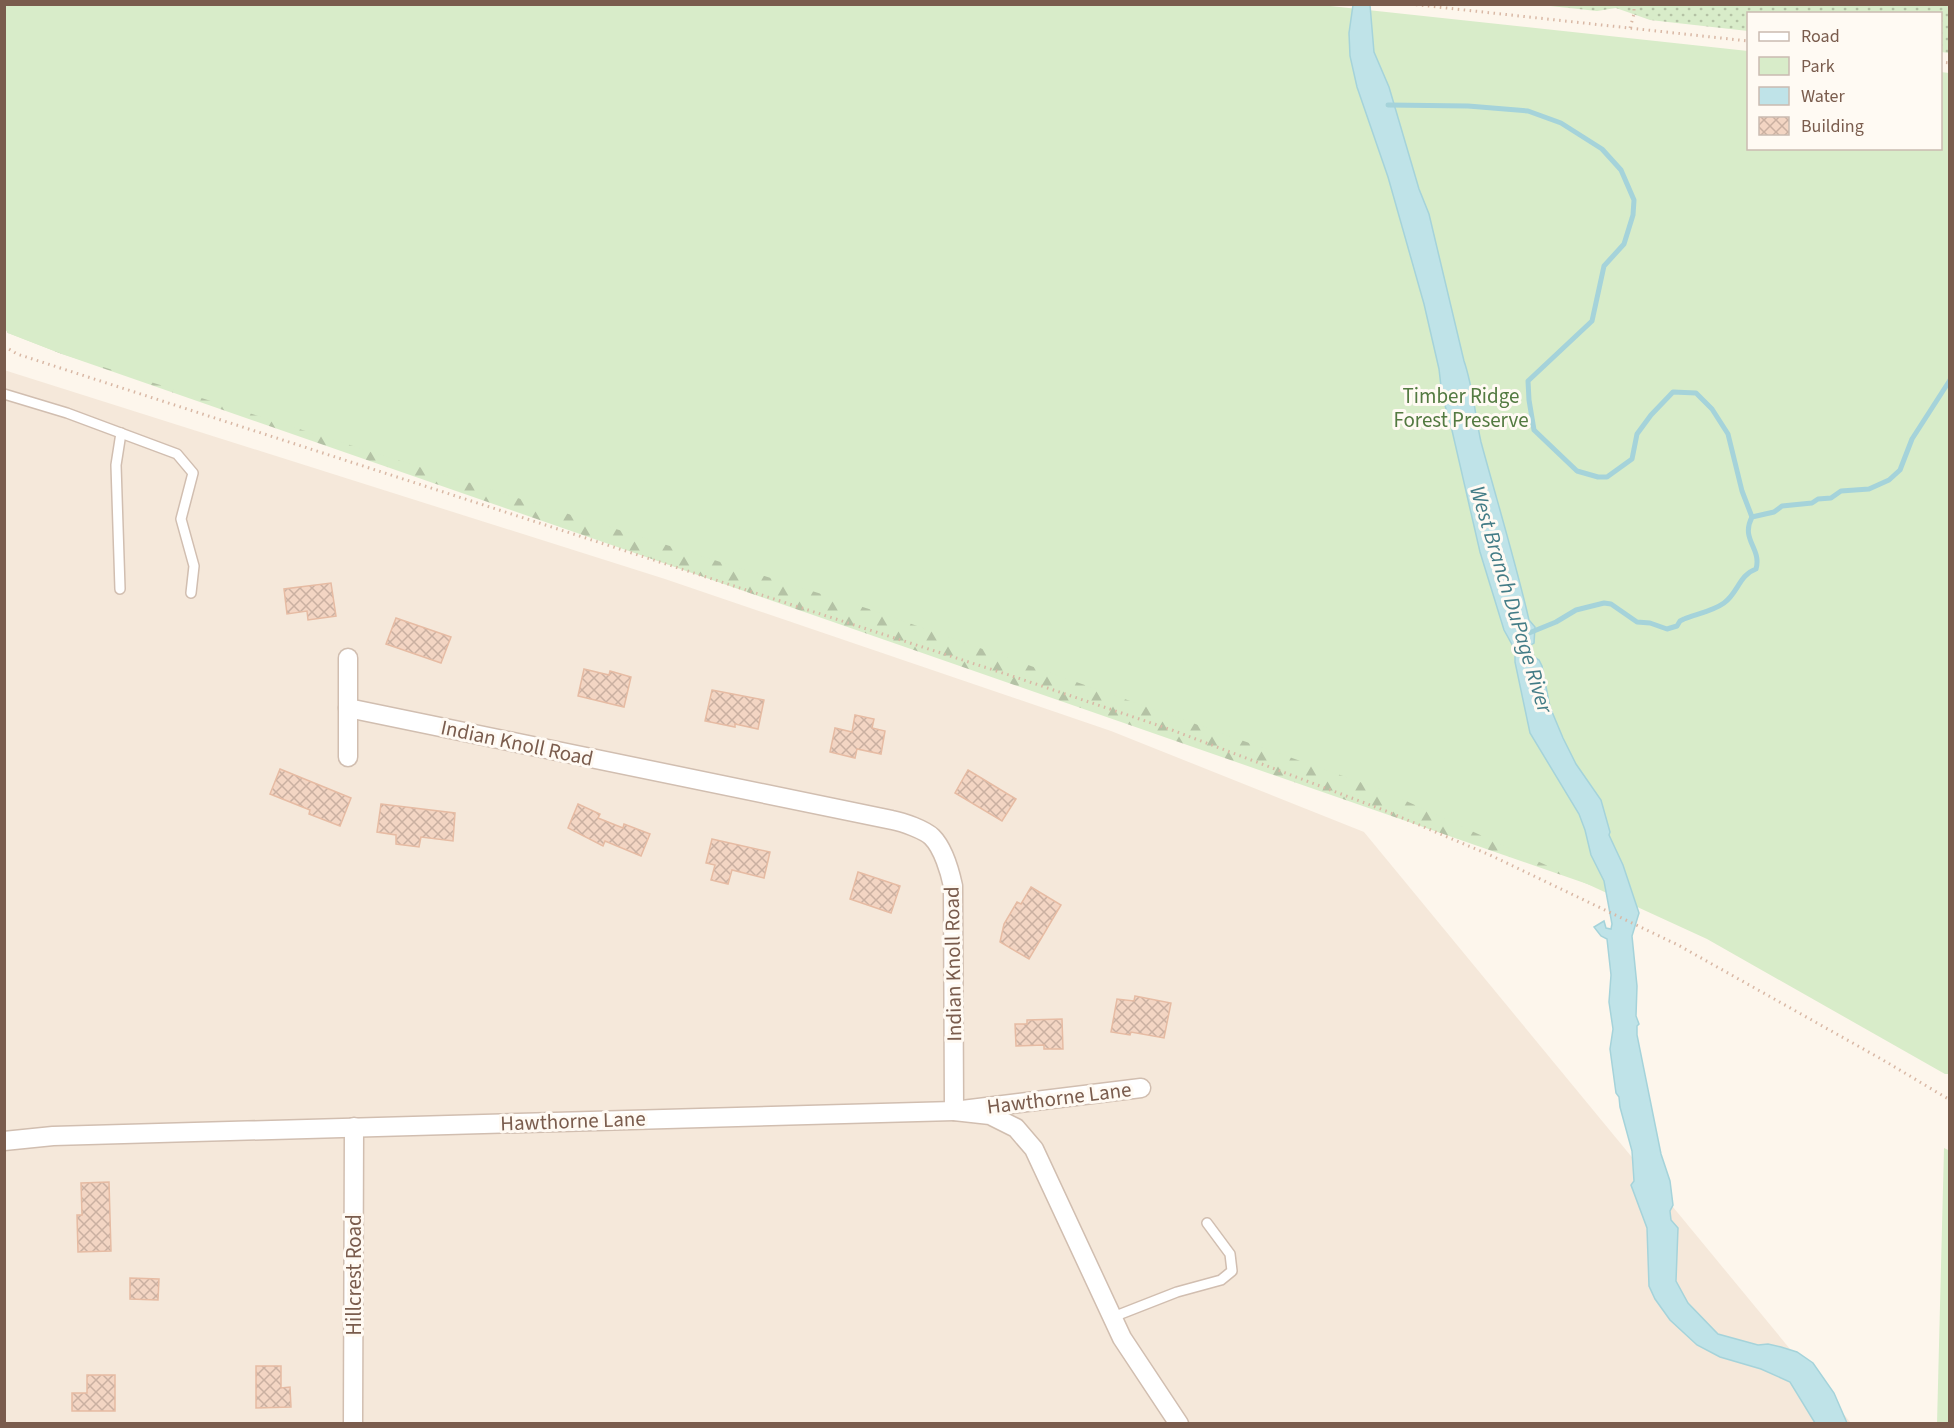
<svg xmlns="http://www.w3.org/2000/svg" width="1954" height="1428" viewBox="0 0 1954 1428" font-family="'Source Sans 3',sans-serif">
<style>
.residential{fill:#f5e8da}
.grass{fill:url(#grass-dots)}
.forest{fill:url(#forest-firs)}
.green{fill:#d8ecc9}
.water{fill:#bfe3e8;stroke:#a5d3da;stroke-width:1.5}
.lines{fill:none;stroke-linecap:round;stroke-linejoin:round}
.stream{stroke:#a5d3da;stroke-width:5}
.building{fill:url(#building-cross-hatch);stroke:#e6bba3;stroke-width:1.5}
.lane-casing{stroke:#d1beb0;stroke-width:12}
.street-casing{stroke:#d1beb0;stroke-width:21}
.path{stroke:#d9b8a5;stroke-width:3;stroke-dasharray:1.5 4.5;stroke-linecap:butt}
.lane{stroke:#fff;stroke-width:9}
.street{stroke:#fff;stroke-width:18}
.labels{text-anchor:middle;stroke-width:6;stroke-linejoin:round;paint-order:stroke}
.park-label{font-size:21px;fill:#537a41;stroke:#fffaf3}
.street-label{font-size:21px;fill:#7a5c4d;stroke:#fffaf3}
.water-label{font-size:22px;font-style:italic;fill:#437c86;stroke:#fffaf3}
</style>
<defs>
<pattern id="grass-dots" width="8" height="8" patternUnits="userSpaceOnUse" patternTransform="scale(1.5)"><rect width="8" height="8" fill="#d8ecc9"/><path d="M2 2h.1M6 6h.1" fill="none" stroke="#b4c2a5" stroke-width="1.8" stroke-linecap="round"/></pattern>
<pattern id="forest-firs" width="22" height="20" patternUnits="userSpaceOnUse" patternTransform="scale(1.5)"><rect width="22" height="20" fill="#d8ecc9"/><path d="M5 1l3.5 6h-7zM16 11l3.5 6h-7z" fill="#b4c2a5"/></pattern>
<pattern id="building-cross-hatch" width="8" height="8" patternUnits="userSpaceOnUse" patternTransform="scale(1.5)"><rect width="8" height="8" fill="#f3d5c3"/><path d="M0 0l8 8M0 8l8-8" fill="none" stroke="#cab0a1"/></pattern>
</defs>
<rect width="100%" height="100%" fill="#fdf6ec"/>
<!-- residential -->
<path class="residential" d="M 4,370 L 665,579 L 1111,731 L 1364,832 L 1851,1423 L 5,1423 Z"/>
<!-- grass -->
<path class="grass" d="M 1541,5 L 1949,5 L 1949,53 L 1941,52 L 1940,14 L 1748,14 L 1748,31 L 1650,20 L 1616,8 L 1597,11 Z"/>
<!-- forest -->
<path class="forest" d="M 4,211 L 1292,735 L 1593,886 L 62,354 L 8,333 L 4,327 Z"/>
<!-- green -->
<g class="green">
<path d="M 4,5 L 1321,5 L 1748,51 L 1748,148 L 1940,148 L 1941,72 L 1949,73 L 1949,1074 L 1945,1074 L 1707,939 L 1380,789 L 869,609 L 62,354 L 8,333 L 4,327 Z"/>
<path d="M 1944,1148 L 1950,1151 L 1950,1423 L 1937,1424 Z"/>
</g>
<!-- water -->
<path class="water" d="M 1353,5 L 1370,5 L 1374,52 L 1389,87 L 1419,189 L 1429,214 L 1464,361 C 1473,387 1475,415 1481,442 C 1497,501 1515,560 1529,620 L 1535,627 L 1534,643 L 1531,645 L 1534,657 L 1539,660 L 1542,666 L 1550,707 L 1563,738 L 1576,764 L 1601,800 L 1610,832 L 1609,835 L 1623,865 L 1639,913 L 1632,936 L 1637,986 L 1636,1016 L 1639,1024 L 1637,1026 L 1637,1035 L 1661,1154 L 1670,1181 L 1673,1205 L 1670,1211 L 1671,1220 L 1678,1228 L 1676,1281 L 1688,1303 L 1718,1334 L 1758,1345 L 1768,1344 L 1781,1347 L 1797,1352 L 1813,1363 L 1834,1393 L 1847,1423 L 1815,1423 L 1790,1382 L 1761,1369 L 1720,1357 L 1697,1345 L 1670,1320 L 1655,1299 L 1649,1286 L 1647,1228 L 1631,1185 L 1634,1181 L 1632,1151 L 1620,1107 L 1619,1097 L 1616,1093 L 1610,1049 L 1613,1029 L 1609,1002 L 1611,975 L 1607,939 L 1601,936 L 1594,927 L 1604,921 L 1606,928 L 1611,929 L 1612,924 L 1604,881 L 1591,855 L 1585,830 L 1579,814 L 1530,733 L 1515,662 L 1515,650 L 1504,630 L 1480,552 L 1451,426 L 1442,395 L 1439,369 L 1424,304 L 1388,177 L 1357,87 L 1350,56 L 1349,33 Z"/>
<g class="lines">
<!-- stream -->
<g class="stream">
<path d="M 1388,105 L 1468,106 L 1528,111 L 1561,123 L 1602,149 L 1621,170 L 1634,200 L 1633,215 L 1624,244 L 1604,266 L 1592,321 L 1528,381 L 1529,400 L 1534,430 L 1577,471 L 1598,477 L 1607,477 L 1632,459 L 1637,434 L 1651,415 L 1673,392 L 1696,393 L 1712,409 L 1728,434 L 1742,491 L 1752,517"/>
<path d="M 1529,633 L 1556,622 L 1576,610 L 1604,603 L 1611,604 L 1637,622 L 1650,623 L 1667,629 L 1677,626 L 1680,621 L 1684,619 C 1697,614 1713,611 1724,603 C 1738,593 1739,575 1756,569 C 1762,548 1740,540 1752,517 L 1774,512 L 1782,506 L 1812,503 L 1818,499 L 1831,498 L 1841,491 L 1869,489 L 1889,480 L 1900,470 L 1912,439 L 1950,380"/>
</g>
</g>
<!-- building -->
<g class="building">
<path d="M 331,583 L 336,616 L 308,620 L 307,611 L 287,614 L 284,589 Z"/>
<path d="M 396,618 L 451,637 L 441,663 L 386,644 Z"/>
<path d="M 584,669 L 609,675 L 610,671 L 631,677 L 624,707 L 578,696 Z"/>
<path d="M 712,690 L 764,700 L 758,729 L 735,724 L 735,727 L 705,721 Z"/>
<path d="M 855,715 L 874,719 L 872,728 L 885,731 L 881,754 L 857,749 L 855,758 L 830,752 L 835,728 L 852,732 Z"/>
<path d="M 280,769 L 351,798 L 340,826 L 309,814 L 310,810 L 270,794 Z"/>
<path d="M 968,770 L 1016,799 L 1002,821 L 955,793 Z"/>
<path d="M 381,804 L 455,813 L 453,841 L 421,837 L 419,847 L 396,844 L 396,835 L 377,832 Z"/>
<path d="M 578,804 L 600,814 L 598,818 L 623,828 L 624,824 L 650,834 L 641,856 L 605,841 L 603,846 L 568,828 Z"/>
<path d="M 712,839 L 770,852 L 764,878 L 732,870 L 728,884 L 711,880 L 715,865 L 706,863 Z"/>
<path d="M 858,872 L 900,886 L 891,913 L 850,899 Z"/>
<path d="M 1031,887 L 1061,905 L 1029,959 L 1000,942 L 1004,924 L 1017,902 L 1021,904 Z"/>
<path d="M 1135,996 L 1171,1003 L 1164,1038 L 1131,1032 L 1130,1035 L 1111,1032 L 1117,999 L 1134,1001 Z"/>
<path d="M 1062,1019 L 1063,1049 L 1044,1049 L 1044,1045 L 1016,1046 L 1015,1024 L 1027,1024 L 1027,1020 Z"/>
<path d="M 109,1182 L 111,1251 L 78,1252 L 77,1215 L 82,1215 L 81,1183 Z"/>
<path d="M 130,1278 L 159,1279 L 158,1300 L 130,1299 Z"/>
<path d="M 256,1366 L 281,1366 L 281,1388 L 290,1387 L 291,1407 L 256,1408 Z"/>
<path d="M 87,1375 L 115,1375 L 115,1411 L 72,1411 L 72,1393 L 87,1393 Z"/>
</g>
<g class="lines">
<!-- lane casing -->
<g class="lane-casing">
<g id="lane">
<path d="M 4,394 L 67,413 L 177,454 L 193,473 L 181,519 L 194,566 L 191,593"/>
<path d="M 120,589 L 116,465 L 121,433"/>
<path d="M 1113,1317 L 1177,1292 L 1221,1280 L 1232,1271 L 1230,1254 L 1207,1223"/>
</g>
</g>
<!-- street casing -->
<g class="street-casing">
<g id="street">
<path d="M 348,658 L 348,757"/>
<path d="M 348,708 L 892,820 C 903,822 925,830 932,837 C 943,848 950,872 953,886 L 954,1111 L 990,1115 L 1016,1128 L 1034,1149 L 1122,1338 L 1179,1424"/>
<path d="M 4,1141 L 53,1136 L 954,1111 L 1141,1088"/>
<path d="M 353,1424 L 354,1127"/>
</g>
</g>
<!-- path -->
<g class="path">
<path d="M 1410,4 L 1748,41"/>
<path d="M 1630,28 L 1634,14 L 1634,4"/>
<path d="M 1940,62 L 1950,63"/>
<path d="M 4,346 L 17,354 L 1012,676 L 1172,730 L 1386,811 L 1490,855 L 1678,945 L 1883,1060 L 1950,1100"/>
</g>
<!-- lane -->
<use href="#lane" class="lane"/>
<!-- street -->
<use href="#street" class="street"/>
</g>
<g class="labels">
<!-- park labels -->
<g class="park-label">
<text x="1461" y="403">Timber Ridge<tspan x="1461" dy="24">Forest Preserve</tspan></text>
</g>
<!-- street labels -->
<g class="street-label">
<text transform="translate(517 743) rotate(12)" y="7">Indian Knoll Road</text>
<text transform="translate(953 964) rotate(-91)" y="7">Indian Knoll Road</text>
<text transform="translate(1059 1098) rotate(-7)" y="7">Hawthorne Lane</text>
<text transform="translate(573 1121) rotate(-2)" y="7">Hawthorne Lane</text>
<text transform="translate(354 1275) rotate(-90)" y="7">Hillcrest Road</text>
</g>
<!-- water labels -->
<g class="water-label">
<text transform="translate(1512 599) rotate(73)" y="8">West Branch DuPage River</text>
</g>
</g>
<!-- border -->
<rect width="1954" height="1428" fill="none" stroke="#7a5c4d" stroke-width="12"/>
<!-- legend -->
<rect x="1747" y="12" width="195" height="138" fill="#fffaf3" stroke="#cabbb1" stroke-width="1.5"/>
<rect x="1759" y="32" width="30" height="9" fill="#ffffff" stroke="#cabbb1" stroke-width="1.5"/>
<text x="1801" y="42" font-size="18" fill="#7a5c4d">Road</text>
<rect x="1759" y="57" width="30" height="18" fill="#d8ecc9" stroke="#cabbb1" stroke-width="1.5"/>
<text x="1801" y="72" font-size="18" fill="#7a5c4d">Park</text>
<rect x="1759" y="87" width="30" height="18" fill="#bfe3e8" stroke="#cabbb1" stroke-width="1.5"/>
<text x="1801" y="102" font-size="18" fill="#7a5c4d">Water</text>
<rect x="1759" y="117" width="30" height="18" fill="url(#building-cross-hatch)" stroke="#cabbb1" stroke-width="1.5"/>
<text x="1801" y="132" font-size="18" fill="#7a5c4d">Building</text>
</svg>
